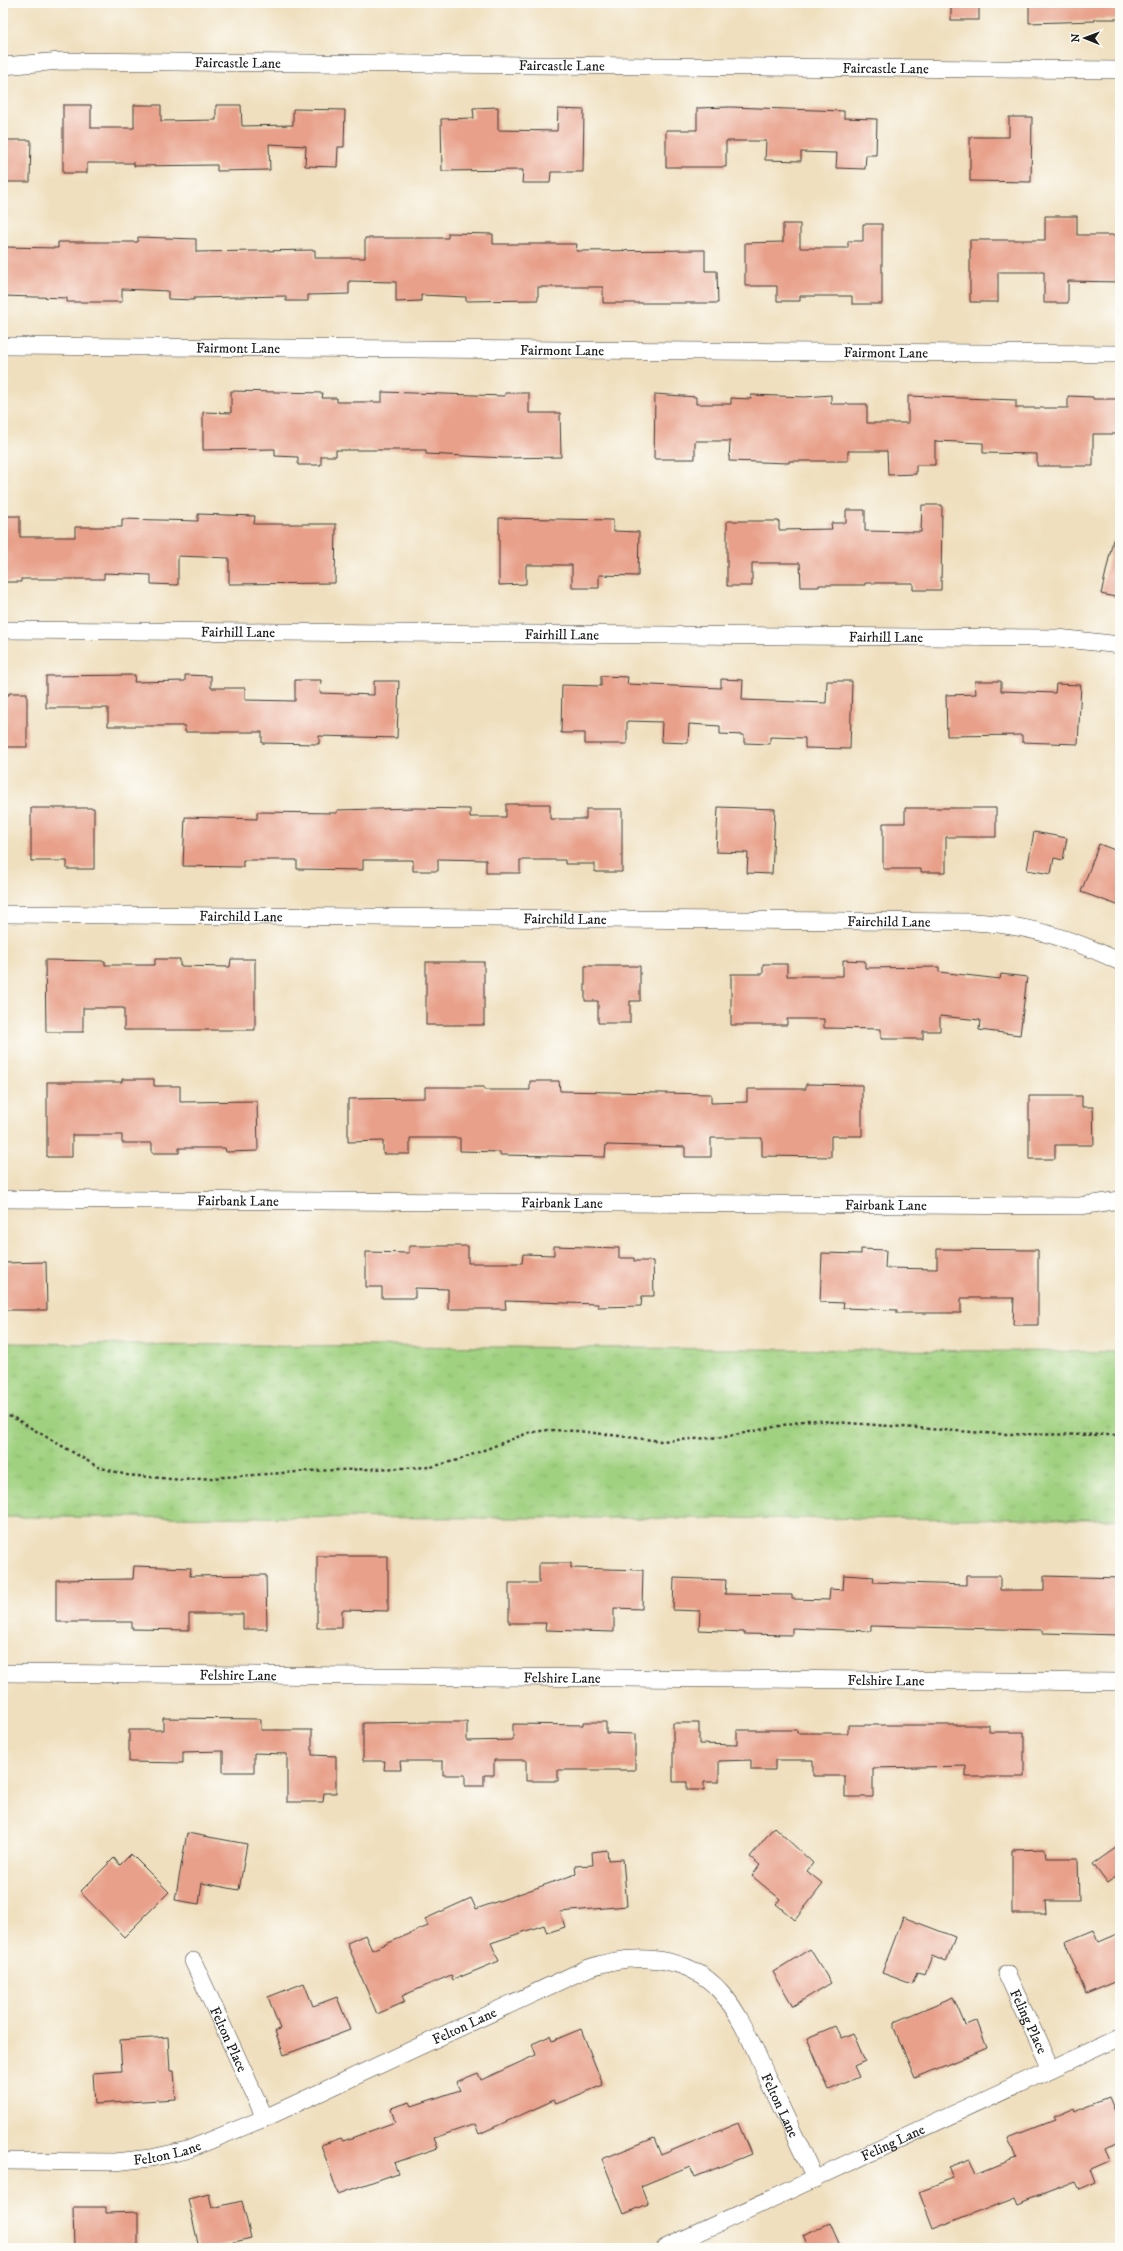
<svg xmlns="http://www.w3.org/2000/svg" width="1123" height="2251" viewBox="0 0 1123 2251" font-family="'IM FELL DW Pica',serif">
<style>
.grass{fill:url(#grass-tufts);stroke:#5e764e}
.building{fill:#e8a08a}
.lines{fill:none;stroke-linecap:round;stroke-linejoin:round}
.street-casing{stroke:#3c3934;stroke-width:18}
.path{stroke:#3c3934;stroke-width:2.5;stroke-dasharray:3 3;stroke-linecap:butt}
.street{stroke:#fff;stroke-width:17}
.labels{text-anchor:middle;stroke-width:3.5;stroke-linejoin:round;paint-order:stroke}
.street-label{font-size:14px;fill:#1c1c1c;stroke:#fdfcf7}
</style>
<defs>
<pattern id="grass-tufts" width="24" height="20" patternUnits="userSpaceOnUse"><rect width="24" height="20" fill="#a0d180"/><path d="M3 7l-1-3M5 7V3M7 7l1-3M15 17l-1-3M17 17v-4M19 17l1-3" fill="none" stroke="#89b36e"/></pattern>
</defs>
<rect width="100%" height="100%" fill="#fdfcf7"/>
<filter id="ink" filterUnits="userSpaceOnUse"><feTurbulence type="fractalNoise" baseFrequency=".025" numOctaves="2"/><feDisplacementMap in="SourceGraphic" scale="8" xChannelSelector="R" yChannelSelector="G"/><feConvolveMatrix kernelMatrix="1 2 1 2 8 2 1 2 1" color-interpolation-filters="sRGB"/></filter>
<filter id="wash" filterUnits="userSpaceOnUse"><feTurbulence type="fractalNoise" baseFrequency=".012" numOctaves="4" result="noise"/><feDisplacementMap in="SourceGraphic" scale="16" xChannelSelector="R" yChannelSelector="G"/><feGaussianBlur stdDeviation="0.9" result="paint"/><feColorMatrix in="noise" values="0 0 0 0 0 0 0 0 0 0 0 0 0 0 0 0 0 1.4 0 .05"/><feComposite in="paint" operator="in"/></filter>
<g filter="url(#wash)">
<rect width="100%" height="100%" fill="#efdfbe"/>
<!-- grass -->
<path class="grass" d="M 3,1343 L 1120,1352 L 1120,1519 L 3,1517 Z"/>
<g id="blocks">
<!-- building -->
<g class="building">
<rect x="951" y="3" width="28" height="17"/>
<path d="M 1029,3 L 1120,3 L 1120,19 L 1095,19 L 1095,21 L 1029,23 Z"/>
<path d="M 63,105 L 91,105 L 91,128 L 134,128 L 134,105 L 161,105 L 161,121 L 216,120 L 216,105 L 241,105 L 242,126 L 293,125 L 293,109 L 345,110 L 344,147 L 338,147 L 337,167 L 305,166 L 306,146 L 269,144 L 270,170 L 217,171 L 217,165 L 134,166 L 134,163 L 87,163 L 87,173 L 63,173 Z"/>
<path d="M 498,107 L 498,130 L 557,131 L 558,109 L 584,110 L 583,172 L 551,172 L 550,183 L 522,183 L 523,170 L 442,171 L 441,119 L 474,118 L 473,108 Z"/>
<path d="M 730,107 L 844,111 L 844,118 L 877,119 L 876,155 L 866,155 L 865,169 L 836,168 L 837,153 L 801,152 L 801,161 L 765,160 L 766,141 L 726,141 L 726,167 L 666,167 L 666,130 L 697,130 L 697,108 Z"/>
<path d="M 1009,117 L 1032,117 L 1031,182 L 970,181 L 970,137 L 1009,137 Z"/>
<path d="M 3,140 L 31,140 L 30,182 L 3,182 Z"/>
<path d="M 1045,216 L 1077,216 L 1077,235 L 1120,235 L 1120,282 L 1068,281 L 1068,303 L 1044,303 L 1044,272 L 998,272 L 998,302 L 970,302 L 970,240 L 1045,240 Z"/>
<path d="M 783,224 L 800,224 L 800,248 L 848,248 L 848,241 L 863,241 L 863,224 L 882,224 L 882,304 L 852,304 L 852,296 L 800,296 L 800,301 L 777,301 L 777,286 L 745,286 L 745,243 L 783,242 Z"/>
<path d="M 448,233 L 493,234 L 493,244 L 577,244 L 576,251 L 705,250 L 705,271 L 717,271 L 718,303 L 603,303 L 603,287 L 538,287 L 538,300 L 466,301 L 466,297 L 421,295 L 421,301 L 396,302 L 396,282 L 349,281 L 349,294 L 308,295 L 308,301 L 286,301 L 286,296 L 194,298 L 194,300 L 168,299 L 168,291 L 122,289 L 122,302 L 67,302 L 67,298 L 3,296 L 3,247 L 58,248 L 58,242 L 138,242 L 138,237 L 196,239 L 196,252 L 315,250 L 315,258 L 365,258 L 365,238 L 448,238 Z"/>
<path d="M 231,391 L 323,393 L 322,398 L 337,398 L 337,402 L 382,402 L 382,392 L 505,396 L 505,393 L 529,393 L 529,413 L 560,413 L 561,457 L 505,458 L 426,454 L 426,450 L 336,450 L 336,456 L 321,456 L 321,465 L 298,465 L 298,457 L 275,456 L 275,449 L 203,450 L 203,412 L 231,413 Z"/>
<path d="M 655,394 L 696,397 L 696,404 L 731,404 L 731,398 L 751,399 L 751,395 L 805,397 L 831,395 L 831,404 L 867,404 L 867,423 L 908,423 L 908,396 L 1016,400 L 1016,408 L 1068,408 L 1068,396 L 1093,397 L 1093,399 L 1120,399 L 1120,434 L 1093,434 L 1093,466 L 1037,466 L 1037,454 L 983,453 L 983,443 L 935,441 L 935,465 L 916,465 L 916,474 L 888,475 L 887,451 L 848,451 L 848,461 L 789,461 L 789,463 L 729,461 L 730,441 L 695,441 L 695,459 L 654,459 Z"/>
<path d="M 922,505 L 942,505 L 941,590 L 913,590 L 913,583 L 865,583 L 865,585 L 819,585 L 819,587 L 801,587 L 800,563 L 752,563 L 752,586 L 727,586 L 727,521 L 779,521 L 779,530 L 832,529 L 831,523 L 846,523 L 846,510 L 865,510 L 865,531 L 921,532 Z"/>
<path d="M 198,514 L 255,516 L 254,524 L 336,524 L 335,583 L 229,584 L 229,558 L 178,556 L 178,585 L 151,584 L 151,575 L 104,573 L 104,579 L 21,579 L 21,582 L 3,582 L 3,516 L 20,516 L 20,537 L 75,537 L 75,527 L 122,527 L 122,519 L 198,521 Z"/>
<path d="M 499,518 L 613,520 L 613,531 L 639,532 L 638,576 L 599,575 L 599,588 L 572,588 L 572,565 L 526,565 L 526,584 L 499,585 Z"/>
<path d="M 1113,540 L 1120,541 L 1120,598 L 1101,594 Z"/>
<path d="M 135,675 L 134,682 L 185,681 L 185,675 L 211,676 L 211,688 L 245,688 L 245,700 L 295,701 L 295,680 L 321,680 L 320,693 L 374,695 L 374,681 L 399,681 L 397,738 L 319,736 L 319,744 L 262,743 L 262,732 L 185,732 L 185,726 L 108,726 L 108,708 L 46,708 L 46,676 Z"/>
<path d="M 601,676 L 628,677 L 627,684 L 721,688 L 721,679 L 743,680 L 742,700 L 826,703 L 827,681 L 852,681 L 850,749 L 805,748 L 805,738 L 770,737 L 770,744 L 744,743 L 744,735 L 720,734 L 720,726 L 689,724 L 688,743 L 661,742 L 662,722 L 627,721 L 627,744 L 585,744 L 585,733 L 561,733 L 562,685 L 601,686 Z"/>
<path d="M 975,681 L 1001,681 L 1001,691 L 1055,693 L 1056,684 L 1081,685 L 1078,744 L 1022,742 L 1022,735 L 947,736 L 946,695 L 976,694 Z"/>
<path d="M 9,693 L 27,693 L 27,747 L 3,747 L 3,695 L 9,695 Z"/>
<path d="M 506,804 L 550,804 L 550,819 L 586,819 L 586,809 L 622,809 L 622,872 L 595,872 L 595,864 L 565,864 L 565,860 L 520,860 L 520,873 L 486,873 L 486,860 L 438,859 L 438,871 L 413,871 L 413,860 L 363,860 L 363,870 L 297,869 L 297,860 L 243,860 L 243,867 L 183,866 L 185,817 L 257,819 L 257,812 L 337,813 L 337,810 L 415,808 L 470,809 L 470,817 L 506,817 Z"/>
<path d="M 718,807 L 775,809 L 772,874 L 747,873 L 748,853 L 716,852 Z"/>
<path d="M 31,808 L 94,808 L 94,869 L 67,869 L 67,861 L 31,861 Z"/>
<path d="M 905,808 L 996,808 L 996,837 L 946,837 L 946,872 L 921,872 L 921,869 L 883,869 L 883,823 L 905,823 Z"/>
<path d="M 1034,832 L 1067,838 L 1063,860 L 1054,858 L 1051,874 L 1027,870 Z"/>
<path d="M 1099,844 L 1120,852 L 1120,906 L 1081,892 Z"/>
<path d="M 155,959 L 180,959 L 180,966 L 230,967 L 231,959 L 255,959 L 255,1030 L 124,1030 L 124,1008 L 83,1008 L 83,1032 L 46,1032 L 45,960 L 105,961 L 105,965 L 155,965 Z"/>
<path d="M 843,960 L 865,961 L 865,968 L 939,967 L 939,972 L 1000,979 L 1001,974 L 1027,977 L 1020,1035 L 979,1030 L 980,1020 L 940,1016 L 940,1031 L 923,1031 L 923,1039 L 881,1039 L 881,1029 L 824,1028 L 824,1019 L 787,1019 L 787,1025 L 731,1025 L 731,974 L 763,974 L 763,964 L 787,964 L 787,976 L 843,976 Z"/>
<rect x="426" y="962" width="58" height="63"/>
<path d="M 585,966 L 640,966 L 640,1001 L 630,1001 L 630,1023 L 598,1023 L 598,1001 L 585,1001 Z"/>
<path d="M 122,1079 L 154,1079 L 154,1086 L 180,1086 L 180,1102 L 257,1101 L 258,1151 L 226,1152 L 225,1148 L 179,1148 L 179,1153 L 152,1153 L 152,1143 L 122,1143 L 122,1135 L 72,1135 L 72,1157 L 47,1157 L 47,1082 L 122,1082 Z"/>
<path d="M 530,1081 L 559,1081 L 560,1091 L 711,1094 L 711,1103 L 747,1102 L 747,1089 L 806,1089 L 806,1084 L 862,1085 L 862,1136 L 831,1136 L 831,1157 L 762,1156 L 762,1138 L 711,1138 L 711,1157 L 685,1157 L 685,1147 L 606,1145 L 605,1157 L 500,1155 L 500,1152 L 460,1151 L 460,1138 L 410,1138 L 410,1154 L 383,1154 L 383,1141 L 348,1142 L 348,1099 L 425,1098 L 425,1087 L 484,1087 L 484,1090 L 530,1090 Z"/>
<path d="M 1029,1096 L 1082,1096 L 1082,1107 L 1093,1107 L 1094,1145 L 1055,1145 L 1055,1159 L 1029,1159 Z"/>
<path d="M 409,1246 L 468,1246 L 468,1263 L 522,1263 L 523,1254 L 554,1255 L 554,1246 L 619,1248 L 619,1258 L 634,1258 L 634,1261 L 653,1261 L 654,1296 L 642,1296 L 641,1306 L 598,1307 L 598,1304 L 505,1301 L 506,1309 L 448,1309 L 448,1289 L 415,1288 L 415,1298 L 382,1298 L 382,1287 L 366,1287 L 366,1252 L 409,1253 Z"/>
<path d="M 861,1249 L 886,1250 L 885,1268 L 937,1269 L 937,1249 L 1038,1250 L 1038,1325 L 1013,1325 L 1014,1298 L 961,1298 L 961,1313 L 897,1313 L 897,1310 L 843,1308 L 844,1303 L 820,1302 L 822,1253 L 861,1254 Z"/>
<path d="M 46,1262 L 47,1310 L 3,1310 L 3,1263 Z"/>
<path d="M 317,1556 L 388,1556 L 388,1611 L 342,1610 L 342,1628 L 317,1628 Z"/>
<path d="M 539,1563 L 571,1563 L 571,1568 L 643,1570 L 642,1609 L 614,1608 L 614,1632 L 545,1630 L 546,1623 L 509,1623 L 509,1583 L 539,1583 Z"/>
<path d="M 134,1566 L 191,1568 L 190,1576 L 266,1575 L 267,1629 L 243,1629 L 243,1614 L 189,1614 L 189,1630 L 132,1629 L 132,1622 L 56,1622 L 56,1580 L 133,1579 Z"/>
<path d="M 844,1575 L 874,1577 L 873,1582 L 966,1585 L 966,1576 L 1000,1576 L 1000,1590 L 1044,1590 L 1044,1576 L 1120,1578 L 1120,1635 L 1043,1633 L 1043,1630 L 871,1626 L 871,1631 L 792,1628 L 792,1635 L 744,1634 L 744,1632 L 699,1630 L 700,1611 L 673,1610 L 674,1578 L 726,1580 L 725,1594 L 792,1595 L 792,1599 L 829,1600 L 830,1589 L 843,1590 Z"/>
<path d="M 163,1718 L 261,1719 L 261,1730 L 312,1730 L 312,1755 L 336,1756 L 336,1793 L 324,1793 L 323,1802 L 287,1802 L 287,1754 L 254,1753 L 254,1772 L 223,1772 L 223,1751 L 183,1752 L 183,1763 L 129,1762 L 129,1730 L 163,1730 Z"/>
<path d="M 433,1722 L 467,1722 L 467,1741 L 513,1740 L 513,1724 L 583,1725 L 583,1722 L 606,1722 L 606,1733 L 635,1734 L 635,1770 L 558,1770 L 558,1781 L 526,1781 L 526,1760 L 494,1760 L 494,1775 L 484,1775 L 484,1786 L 465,1786 L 465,1775 L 443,1775 L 443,1761 L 400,1761 L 401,1770 L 384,1770 L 385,1761 L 363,1761 L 363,1723 Z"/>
<path d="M 673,1723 L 699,1723 L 699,1744 L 737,1745 L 737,1730 L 797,1730 L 797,1733 L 848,1733 L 848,1725 L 989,1725 L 989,1732 L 1024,1732 L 1024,1777 L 966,1777 L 966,1766 L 873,1768 L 873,1797 L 845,1797 L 845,1776 L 813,1776 L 813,1760 L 775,1760 L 775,1770 L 751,1770 L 751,1760 L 719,1761 L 719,1782 L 704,1782 L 704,1790 L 687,1790 L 687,1782 L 673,1782 Z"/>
<path d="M 774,1827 L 813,1863 L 807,1871 L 823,1884 L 795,1920 L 776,1904 L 780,1899 L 752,1876 L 760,1865 L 750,1857 Z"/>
<path d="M 187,1833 L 247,1844 L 239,1890 L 202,1883 L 199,1904 L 175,1900 Z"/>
<path d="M 1120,1845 L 1120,1874 L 1107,1883 L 1093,1864 Z"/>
<path d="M 1045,1849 L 1046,1858 L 1078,1858 L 1079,1901 L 1045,1901 L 1046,1914 L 1012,1914 L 1012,1850 Z"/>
<path d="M 607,1850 L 608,1860 L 623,1859 L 627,1906 L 560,1912 L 565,1927 L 547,1933 L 544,1925 L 491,1943 L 499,1961 L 453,1980 L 451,1975 L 402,1996 L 405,2002 L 377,2014 L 347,1943 L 365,1935 L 372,1950 L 428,1926 L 425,1919 L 471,1898 L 476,1909 L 576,1874 L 575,1866 L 593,1865 L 592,1852 Z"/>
<path d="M 131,1854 L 169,1892 L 124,1937 L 80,1892 L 114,1858 L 120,1865 Z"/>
<path d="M 903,1917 L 955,1937 L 946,1962 L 932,1956 L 925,1974 L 917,1972 L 912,1984 L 882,1973 Z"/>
<path d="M 1094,1930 L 1099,1942 L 1120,1933 L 1120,1980 L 1086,1994 L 1065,1942 Z"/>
<path d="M 810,1949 L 831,1983 L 793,2006 L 773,1972 Z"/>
<path d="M 304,1983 L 313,2006 L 337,1997 L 350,2030 L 284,2055 L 275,2031 L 280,2029 L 268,1997 Z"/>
<path d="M 953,1997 L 965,2025 L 977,2021 L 987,2048 L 915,2078 L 894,2028 L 894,2022 Z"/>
<path d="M 835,2026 L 841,2038 L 853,2033 L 865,2061 L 854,2066 L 859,2077 L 829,2090 L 807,2038 Z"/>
<path d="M 581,2029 L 603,2085 L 556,2104 L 554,2100 L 479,2134 L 475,2124 L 434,2138 L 438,2148 L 394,2163 L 398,2173 L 338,2194 L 321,2145 L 341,2138 L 343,2141 L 395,2122 L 391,2108 L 410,2102 L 412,2106 L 460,2090 L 456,2082 L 478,2073 L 481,2080 L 536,2055 L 532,2044 L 550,2036 L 552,2041 Z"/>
<path d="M 168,2037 L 170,2071 L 174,2071 L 176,2099 L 95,2104 L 93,2073 L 122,2071 L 120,2040 Z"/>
<path d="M 1109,2097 L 1120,2123 L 1120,2142 L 1104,2148 L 1109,2161 L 1091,2169 L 1096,2183 L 1080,2190 L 1076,2182 L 1018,2204 L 1015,2197 L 933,2229 L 919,2192 L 953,2179 L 948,2167 L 970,2159 L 976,2174 L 1016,2158 L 1008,2138 L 1054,2120 L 1052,2117 L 1073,2108 L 1074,2111 Z"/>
<path d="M 738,2123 L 751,2154 L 695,2177 L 690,2166 L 641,2186 L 648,2204 L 624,2214 L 602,2159 L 654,2138 L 661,2155 Z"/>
<path d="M 209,2194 L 212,2208 L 242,2201 L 251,2238 L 210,2248 L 199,2248 L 188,2199 Z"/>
<path d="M 73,2207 L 106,2207 L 106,2213 L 138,2212 L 138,2248 L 74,2248 Z"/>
<path d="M 830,2223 L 841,2248 L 809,2248 L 803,2235 Z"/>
</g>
</g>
</g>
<g filter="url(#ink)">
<use href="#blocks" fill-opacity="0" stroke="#3c3934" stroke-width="1"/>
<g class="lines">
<!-- street casing -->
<g class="street-casing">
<g id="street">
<path id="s1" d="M 3,66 L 61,61 L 1120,70"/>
<path id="s2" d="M 3,346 L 1120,354"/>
<path id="s3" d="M 3,630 L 1058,638 L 1120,645"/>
<path id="s4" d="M 3,914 L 972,922 C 1024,924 1074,939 1120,962"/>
<path id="s5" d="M 3,1199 L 1080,1206 L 1120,1200"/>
<path id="s6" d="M 3,1673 L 1120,1682"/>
<path id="s7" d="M 193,1961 L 265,2118"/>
<path id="s8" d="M 1007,1974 L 1051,2069"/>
<path id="s9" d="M 3,2161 L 114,2162 L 151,2158 L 187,2150 L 265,2118 L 586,1969 C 630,1952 688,1954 721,1992 C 742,2016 754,2048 767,2077 C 783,2111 799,2145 815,2179"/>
<path id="s10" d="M 665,2248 L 1120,2037"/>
</g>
</g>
<!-- path -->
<path class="path" d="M 3,1414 L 14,1418 L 98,1467 L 127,1475 L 183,1480 L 310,1471 L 431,1467 L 458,1460 L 528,1433 L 548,1430 L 578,1431 L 661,1441 L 725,1437 L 808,1420 L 998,1434 L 1120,1435"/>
<!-- street -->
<use href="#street" class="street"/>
</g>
</g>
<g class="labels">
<!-- street labels -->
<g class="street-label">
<text dy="5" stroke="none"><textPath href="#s1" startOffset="235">Faircastle Lane</textPath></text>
<text dy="5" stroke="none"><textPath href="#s1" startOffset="559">Faircastle Lane</textPath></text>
<text dy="5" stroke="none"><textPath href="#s1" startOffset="883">Faircastle Lane</textPath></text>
<text dy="5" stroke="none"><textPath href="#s2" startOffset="235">Fairmont Lane</textPath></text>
<text dy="5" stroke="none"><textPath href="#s2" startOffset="559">Fairmont Lane</textPath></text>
<text dy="5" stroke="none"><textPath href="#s2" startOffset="883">Fairmont Lane</textPath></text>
<text dy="5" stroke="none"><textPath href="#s3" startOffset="235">Fairhill Lane</textPath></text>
<text dy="5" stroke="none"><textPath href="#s3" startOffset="559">Fairhill Lane</textPath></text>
<text dy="5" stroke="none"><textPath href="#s3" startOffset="883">Fairhill Lane</textPath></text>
<text dy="5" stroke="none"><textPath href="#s4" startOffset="238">Fairchild Lane</textPath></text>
<text dy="5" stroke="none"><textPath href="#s4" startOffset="562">Fairchild Lane</textPath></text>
<text dy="5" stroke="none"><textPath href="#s4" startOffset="886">Fairchild Lane</textPath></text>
<text dy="5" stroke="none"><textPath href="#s5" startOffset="235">Fairbank Lane</textPath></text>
<text dy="5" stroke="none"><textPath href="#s5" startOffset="559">Fairbank Lane</textPath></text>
<text dy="5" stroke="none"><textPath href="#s5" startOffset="883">Fairbank Lane</textPath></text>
<text dy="5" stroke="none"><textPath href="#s6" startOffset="235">Felshire Lane</textPath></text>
<text dy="5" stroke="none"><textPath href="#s6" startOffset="559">Felshire Lane</textPath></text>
<text dy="5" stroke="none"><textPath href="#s6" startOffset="883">Felshire Lane</textPath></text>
<text dy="5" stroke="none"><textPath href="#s8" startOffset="52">Feling Place</textPath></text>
<text dy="5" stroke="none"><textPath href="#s9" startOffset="489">Felton Lane</textPath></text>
<text dy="5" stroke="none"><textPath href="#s7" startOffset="86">Felton Place</textPath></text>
<text dy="5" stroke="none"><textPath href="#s9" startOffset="897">Felton Lane</textPath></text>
<text dy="5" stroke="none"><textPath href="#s10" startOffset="251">Feling Lane</textPath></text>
<text dy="5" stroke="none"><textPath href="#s9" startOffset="165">Felton Lane</textPath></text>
</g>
</g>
<!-- margin -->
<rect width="1123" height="2251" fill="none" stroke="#fdfcf7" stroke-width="16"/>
<!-- north arrow -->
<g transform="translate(1085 38) rotate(271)" stroke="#fdfcf7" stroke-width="3" paint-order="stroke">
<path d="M0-3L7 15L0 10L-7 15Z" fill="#1c1c1c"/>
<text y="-6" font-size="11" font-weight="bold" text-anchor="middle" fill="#1c1c1c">N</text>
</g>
</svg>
